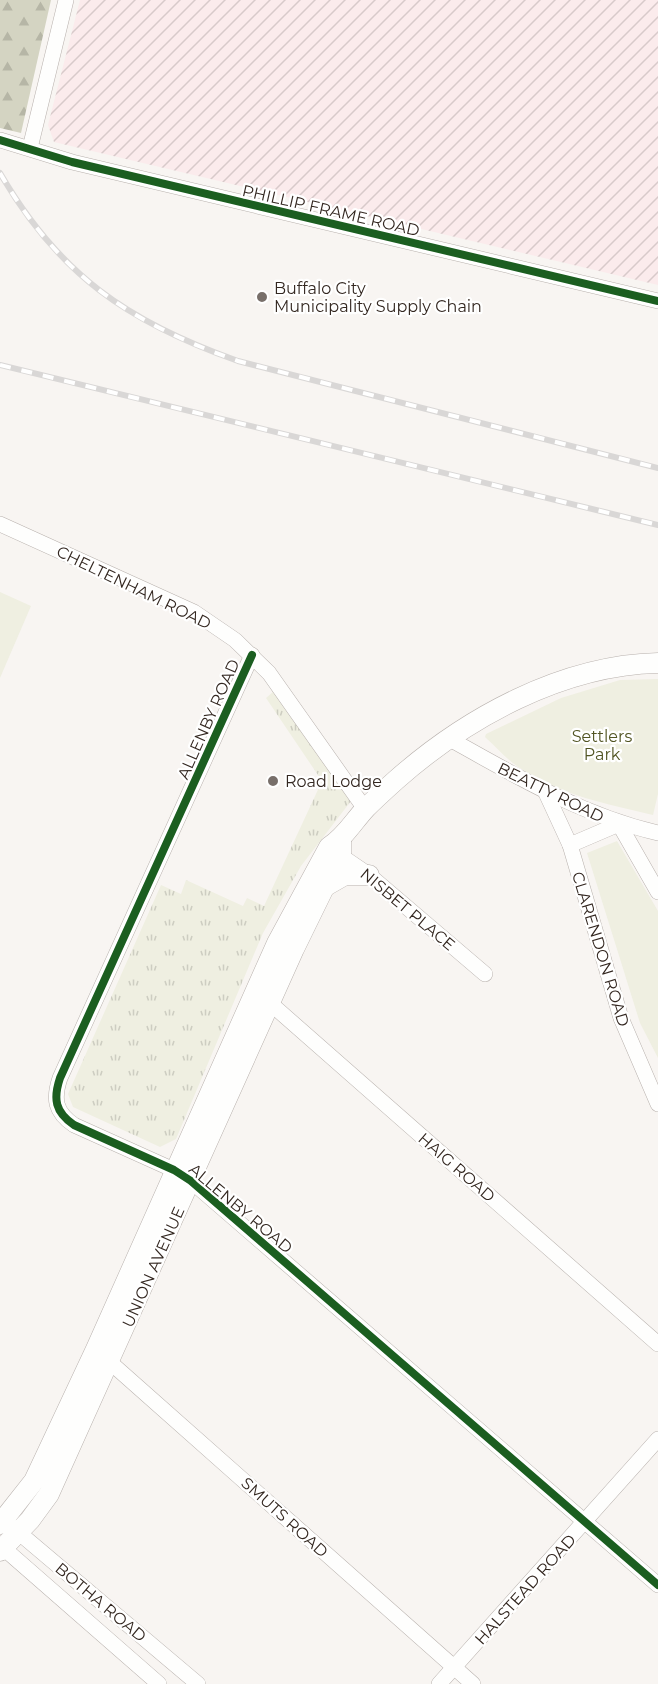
<svg xmlns="http://www.w3.org/2000/svg" width="658" height="1684" viewBox="0 0 658 1684" font-family="Montserrat,sans-serif">
<style>
.industrial{fill:url(#industrial-furrows)}
.grass{fill:url(#grass-tufts)}
.forest{fill:url(#forest-firs)}
.park{fill:#efefe1}
.lines{fill:none;stroke-linecap:round;stroke-linejoin:round}
.minor-casing{stroke:#b8b1ad;stroke-width:16}
.major-casing{stroke:#b8b1ad;stroke-width:21}
.minor{stroke:#fefefd;stroke-width:15}
.major{stroke:#fefefd;stroke-width:20}
.rail-casing{stroke:#d9d7d6;stroke-width:6}
.rail{stroke:#fff;stroke-width:4;stroke-dasharray:11;stroke-linecap:butt}
.cycleway-casing{stroke:#fff;stroke-width:11}
.cycleway{stroke:#1b5e20;stroke-width:8}
.poi-dot{fill:#786f6a;stroke:#fff;stroke-width:2}
.labels{text-anchor:middle;stroke-width:4.5;stroke-linejoin:round;paint-order:stroke}
.street-label{font-size:16px;fill:#332720;stroke:#fff}
.poi-label{font-size:16px;fill:#332720;stroke:#fff;text-anchor:start}
.park-label{font-size:16px;fill:#515422;stroke:#fff}
</style>
<defs>
<pattern id="industrial-furrows" width="10" height="10" patternUnits="userSpaceOnUse" patternTransform="scale(1.5)"><rect width="10" height="10" fill="#fbebec"/><path d="M-1 1l2-2M0 10L10 0M9 11l2-2" fill="none" stroke="#d8caca"/></pattern>
<pattern id="grass-tufts" width="24" height="20" patternUnits="userSpaceOnUse" patternTransform="scale(1.5)"><rect width="24" height="20" fill="#efefe1"/><path d="M3 7l-1-3M5 7V3M7 7l1-3M15 17l-1-3M17 17v-4M19 17l1-3" fill="none" stroke="#cdcdc1"/></pattern>
<pattern id="forest-firs" width="22" height="20" patternUnits="userSpaceOnUse" patternTransform="scale(1.5)"><rect width="22" height="20" fill="#d4d4c2"/><path d="M5 1l3.5 6h-7zM16 11l3.5 6h-7z" fill="#b6b6a6"/></pattern>
</defs>
<rect width="100%" height="100%" fill="#f8f5f2"/>
<!-- industrial -->
<path class="industrial" d="M 80,0 L 658,0 L 658,285 L 54,142 L 48,125 Z"/>
<!-- grass -->
<path class="grass" d="M 274,691 L 351,801 L 301,866 L 263,933 L 176,1139 L 160,1147 L 73,1107 L 68,1094 L 161,885 L 181,894 L 186,880 L 243,906 L 247,898 L 264,906 L 322,781 L 266,698 Z"/>
<!-- forest -->
<path class="forest" d="M 0,0 L 51,0 L 21,133 L 0,128 Z"/>
<!-- park -->
<g class="park">
<path d="M 0,592 L 31,606 L 0,678 Z"/>
<path d="M 658,679 L 658,794 L 653,815 C 608,804 563,796 523,770 C 509,762 497,748 485,737 L 486,734 L 561,698 L 620,680 Z"/>
<path d="M 617,841 L 658,911 L 658,1058 L 640,1023 L 587,853 Z"/>
</g>
<g class="lines">
<!-- minor casing -->
<g class="minor-casing">
<g id="minor">
<path d="M 0,140 L 72,162 L 658,301"/>
<path d="M 30,148 L 66,0"/>
<path d="M 0,524 L 194,612 L 235,640 L 269,673 L 365,809"/>
<path d="M 252,655 L 60,1078 C 53,1099 55,1112 74,1125 L 174,1170 L 191,1181 L 658,1585"/>
<path d="M 448,738 C 516,776 581,815 658,833"/>
<path d="M 546,793 L 570,845 L 621,1018 L 658,1104"/>
<path d="M 570,845 L 619,824 L 658,892"/>
<path d="M 331,849 L 369,875 L 485,974"/>
<path d="M 262,996 L 658,1344"/>
<path d="M 103,1356 L 473,1684"/>
<path d="M 11,1526 L 198,1684"/>
<path d="M 0,1545 L 159,1684"/>
<path d="M 439,1684 L 658,1439"/>
</g>
</g>
<!-- major casing -->
<g class="major-casing">
<g id="major">
<path d="M 324,887 L 345,875 L 369,875"/>
<path d="M 0,1524 L 34,1481 L 96,1349 L 277,943 L 329,847 C 345,837 353,822 366,808 C 376,798 386,789 396,780 C 466,718 562,665 658,663"/>
<path d="M 0,1551 L 30,1520 L 49,1494 L 294,949 L 341,853 L 341,839"/>
</g>
</g>
<!-- minor -->
<use href="#minor" class="minor"/>
<!-- major -->
<use href="#major" class="major"/>
<!-- rail casing -->
<g class="rail-casing">
<g id="rail">
<path d="M 0,173 C 59,275 128,322 238,361 L 658,468"/>
<path d="M 0,365 L 658,525"/>
</g>
</g>
<!-- rail -->
<use href="#rail" class="rail"/>
<!-- cycleway casing -->
<g class="cycleway-casing">
<g id="cycleway">
<path d="M 0,140 L 72,162 L 658,301"/>
<path d="M 252,655 L 60,1078 C 53,1099 55,1112 74,1125 L 174,1170 L 191,1181 L 658,1585"/>
</g>
</g>
<!-- cycleway -->
<use href="#cycleway" class="cycleway"/>
</g>
<!-- markers -->
<g class="poi-dot">
<circle cx="262" cy="297" r="6"/>
<circle cx="273" cy="781" r="6"/>
</g>
<g class="labels">
<!-- street labels -->
<g class="street-label">
<text transform="translate(331 210) rotate(13)" y="6">PHILLIP FRAME ROAD</text>
<text transform="translate(134 587) rotate(26)" y="6">CHELTENHAM ROAD</text>
<text transform="translate(208 719) rotate(-66)" y="6">ALLENBY ROAD</text>
<text transform="translate(551 792) rotate(26)" y="6">BEATTY ROAD</text>
<text transform="translate(408 909) rotate(40)" y="6">NISBET PLACE</text>
<text transform="translate(601 949) rotate(73)" y="6">CLARENDON ROAD</text>
<text transform="translate(457 1167) rotate(41)" y="6">HAIG ROAD</text>
<text transform="translate(241 1208) rotate(40)" y="6">ALLENBY ROAD</text>
<text transform="translate(153 1267) rotate(-66)" y="6">UNION AVENUE</text>
<text transform="translate(285 1517) rotate(42)" y="6">SMUTS ROAD</text>
<text transform="translate(525 1589) rotate(-48)" y="6">HALSTEAD ROAD</text>
<text transform="translate(101 1602) rotate(40)" y="6">BOTHA ROAD</text>
</g>
<!-- poi labels -->
<g class="poi-label">
<text x="274" y="294">Buffalo City<tspan x="274" dy="18">Municipality Supply Chain</tspan></text>
<text x="285" y="787">Road Lodge</text>
</g>
<!-- park labels -->
<g class="park-label">
<text x="602" y="742">Settlers<tspan x="602" dy="18">Park</tspan></text>
</g>
</g>
</svg>
